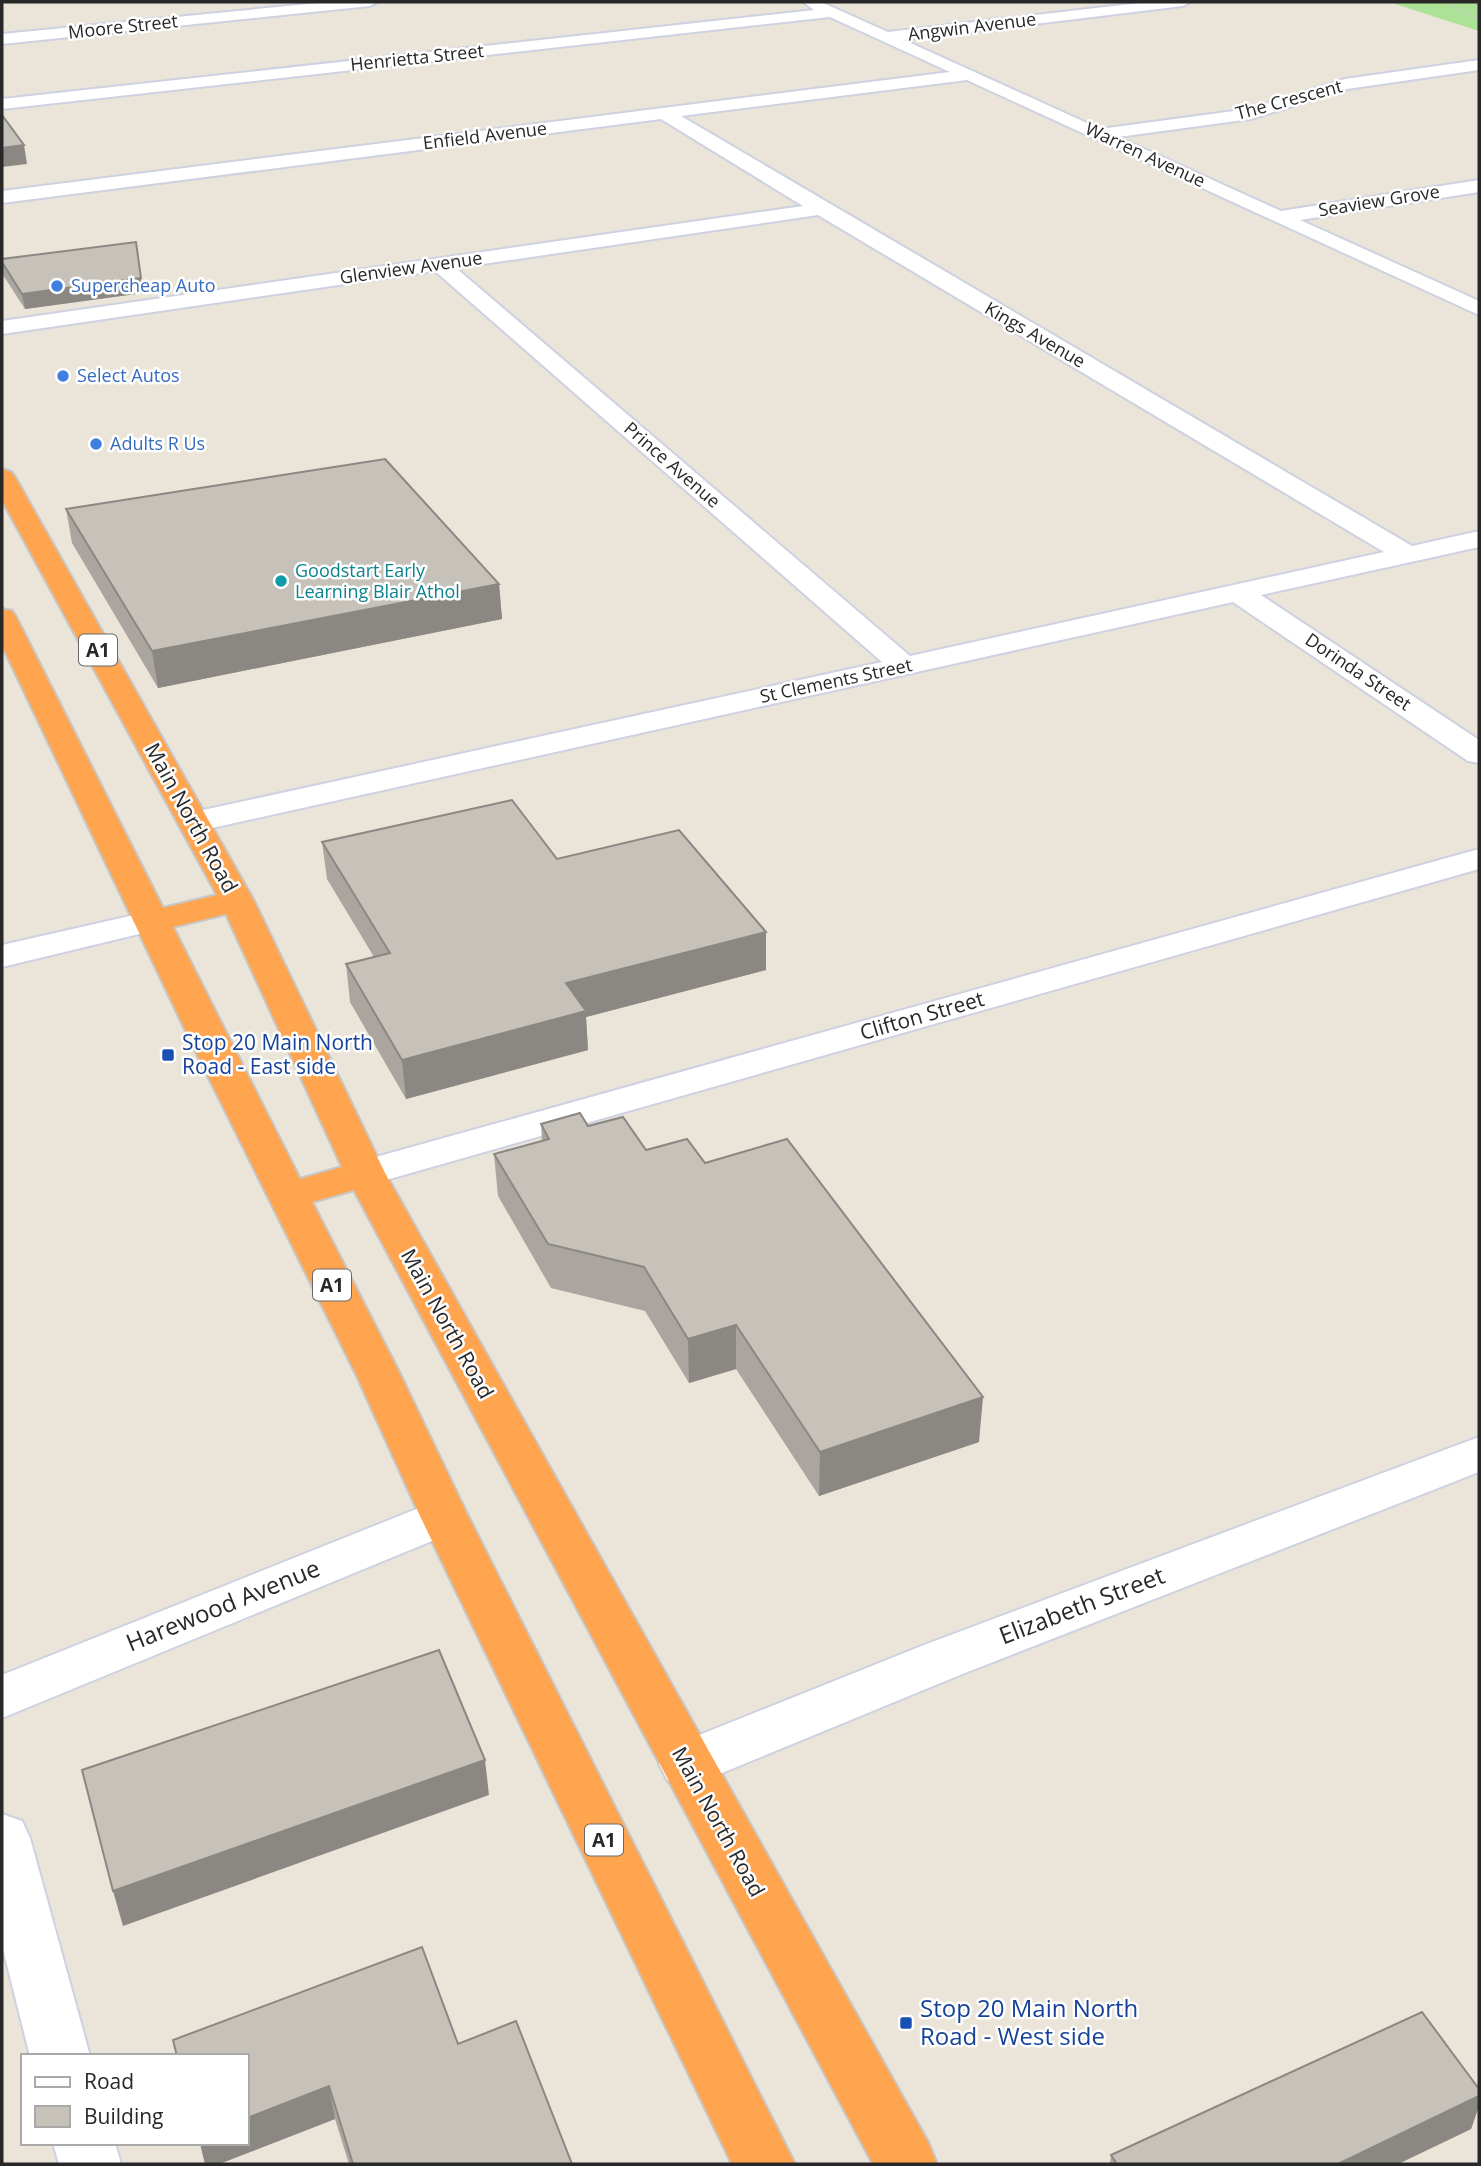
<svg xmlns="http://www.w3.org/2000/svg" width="1481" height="2166" font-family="'Open Sans',sans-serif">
  <rect width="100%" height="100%" fill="#ebe4d9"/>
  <polygon fill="#abe295" points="1389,2 1479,2 1479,31"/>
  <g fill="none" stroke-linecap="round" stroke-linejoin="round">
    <g stroke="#ced1e1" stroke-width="4">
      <g id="minor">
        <polygon points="329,2 377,2 370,6 2,44 2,34"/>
        <path d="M803,2H821L888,32L1148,2H1190L1183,6L904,40L1100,129L1249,109L1345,79L1479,60V70L1347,89L1251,119L1118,137L1281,211L1479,180V192L1300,220L1479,301V315L967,80L681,116L1412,546L1479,531V547L1261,595L1479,740V763L1468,761L1233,602L194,832L182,829L178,822L182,815L194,812L882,662L435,271L2,334V321L803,206L661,119L2,203V191L950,72L830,17L2,109V99L814,10ZM818,215L1384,552L910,656L456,268Z"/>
        <polygon points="1479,849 1479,869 379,1182 365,1186 351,1182 345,1173 351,1164"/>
        <polygon points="152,911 164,914 169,921 164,928 2,967 2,945"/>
        <polygon points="1479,1437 1479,1472 960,1675 705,1780 686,1786 667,1780 659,1764 667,1748 924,1645"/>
        <polygon points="444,1498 461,1503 468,1516 461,1529 2,1718 2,1675"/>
        <polygon points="2,1814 22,1821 30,1838 90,2056 30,2056 2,1945"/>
        <polygon points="53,2143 115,2143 121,2164 59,2164"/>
      </g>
    </g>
    <g stroke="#c7c7c7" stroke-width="4">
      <path id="highway" d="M2,469L11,472L15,477L254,901L385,1173L928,2142L937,2164H873L354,1190L312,1202L400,1374L468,1516L795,2164H732L420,1516L356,1374L192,1044L2,645V609L12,611L16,617L163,908L217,895L2,500ZM226,914L342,1167L300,1179L173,927Z"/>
    </g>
    <polyline stroke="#c7c7c7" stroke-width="2" stroke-dasharray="2.5 2" stroke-linecap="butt" points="1443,2 1479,19"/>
    <use href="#minor" fill="#fff" fill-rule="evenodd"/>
    <use href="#highway" fill="#ffa550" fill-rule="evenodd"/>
  </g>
  <g fill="#aaa69f">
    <polygon points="2,259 143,293 25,309 3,275"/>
    <polygon points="66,509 499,584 502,619 158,688 72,543"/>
    <polygon points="322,842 557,859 766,932 766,970 586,1017 588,1050 406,1099 350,1002 346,964 374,957 327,879"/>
    <polygon points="541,1124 588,1126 646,1150 705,1163 979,1442 819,1496 736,1369 689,1383 645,1311 551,1288 498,1196 494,1154 542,1141"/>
    <polygon points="458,2044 572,2164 349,2164 335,2119 219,2164 205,2164 200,2143 247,2056"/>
    <polygon points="1479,2089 1479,2106 1471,2129 1398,2164 1110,2164 1111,2155"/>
  </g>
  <g fill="#8b8782">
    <polygon points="24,145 27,164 2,167 2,148"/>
    <polygon points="136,242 143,293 25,309 22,294"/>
    <polygon points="499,584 502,619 158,688 152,651"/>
    <polygon points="766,932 766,970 586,1017 588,1050 406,1099 402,1060 566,983"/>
    <polygon points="736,1325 736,1369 689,1383 688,1339"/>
    <polygon points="983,1397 979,1442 819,1496 820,1452"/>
    <polygon points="485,1760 489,1795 123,1926 113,1891"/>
    <polygon points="329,2086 335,2119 219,2164 205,2164 200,2143 247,2143 247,2118"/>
    <polygon points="1479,2096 1479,2106 1471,2129 1398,2164 1338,2164"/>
  </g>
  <g fill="#c6c1b9" stroke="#8b8782" stroke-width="2">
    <polygon points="2,115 24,145 2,148"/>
    <polygon points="136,242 141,278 22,294 2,262 2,259"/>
    <polygon points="385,459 499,584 152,651 66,509"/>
    <polygon points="512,800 557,859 679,830 766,932 566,983 586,1011 402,1060 346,964 390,953 322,842"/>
    <polygon points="580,1113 588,1126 623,1117 646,1150 687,1139 705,1163 787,1139 983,1397 820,1452 736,1325 688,1339 644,1267 548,1244 494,1154 549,1139 541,1124"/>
    <polygon points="439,1650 485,1760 113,1891 82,1770"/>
    <polygon points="422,1947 458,2044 516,2021 572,2164 353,2164 329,2086 247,2118 247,2056 177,2056 173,2040"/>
    <polygon points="1422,2012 1479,2089 1479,2096 1338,2164 1117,2164 1111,2155"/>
  </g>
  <g fill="#3f7fe0" stroke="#fff" stroke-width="2.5">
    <circle cx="57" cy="286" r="7"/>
    <circle cx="63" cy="376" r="7"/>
    <circle cx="96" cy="444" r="7"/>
  </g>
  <circle fill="#0f9aa8" stroke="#fff" stroke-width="2.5" cx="281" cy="581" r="7"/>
  <g fill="#1a4fb4" stroke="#fff" stroke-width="2.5">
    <rect x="161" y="1048" width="14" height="14" rx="3.5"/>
    <rect x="899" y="2016" width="14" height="14" rx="3.5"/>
  </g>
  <g text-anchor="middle" stroke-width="5" stroke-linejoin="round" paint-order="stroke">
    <g font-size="18" fill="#282828" stroke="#fff">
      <text transform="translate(123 27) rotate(-6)" y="6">Moore Street</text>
      <text transform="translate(972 27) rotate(-7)" y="6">Angwin Avenue</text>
      <text transform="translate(417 58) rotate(-6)" y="6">Henrietta Street</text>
      <text transform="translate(1289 100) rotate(-15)" y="6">The Crescent</text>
      <text transform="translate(485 136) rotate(-7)" y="6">Enfield Avenue</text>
      <text transform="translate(1145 155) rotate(25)" y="6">Warren Avenue</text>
      <text transform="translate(1379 201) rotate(-9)" y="6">Seaview Grove</text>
      <text transform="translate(411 268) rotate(-8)" y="6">Glenview Avenue</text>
      <text transform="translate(1035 335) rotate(30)" y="6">Kings Avenue</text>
      <text transform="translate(672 465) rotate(41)" y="6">Prince Avenue</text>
      <text transform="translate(1358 672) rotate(34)" y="6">Dorinda Street</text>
      <text transform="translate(836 681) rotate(-12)" y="6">St Clements Street</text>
    </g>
    <g font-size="18" fill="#366cbe" stroke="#fff" text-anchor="start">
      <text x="71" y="292">Supercheap Auto</text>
      <text x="77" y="382">Select Autos</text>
      <text x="110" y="450">Adults R Us</text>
    </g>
    <g font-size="18" fill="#0d838f" stroke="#fff" text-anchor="start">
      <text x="295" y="577">Goodstart Early<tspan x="295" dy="21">Learning Blair Athol</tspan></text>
    </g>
    <g fill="#fff" stroke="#686868" stroke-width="2">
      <rect x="79" y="634.5" width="38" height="31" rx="5"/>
      <rect x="313" y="1269.5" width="38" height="31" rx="5"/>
      <rect x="585" y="1824.5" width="38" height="31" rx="5"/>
    </g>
    <g font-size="19" font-weight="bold" fill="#282828">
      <text x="98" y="657">A1</text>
      <text x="332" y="1292">A1</text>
      <text x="604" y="1847">A1</text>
    </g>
    <g font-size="21" fill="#282828" stroke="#fff">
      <text transform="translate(191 818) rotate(61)" y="7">Main North Road</text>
      <text transform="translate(922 1016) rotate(-16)" y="7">Clifton Street</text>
      <text transform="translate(447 1324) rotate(61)" y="7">Main North Road</text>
      <text transform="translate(718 1822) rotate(61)" y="7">Main North Road</text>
    </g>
    <g font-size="21" fill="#164399" stroke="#fff" text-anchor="start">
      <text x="182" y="1050">Stop 20 Main North<tspan x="182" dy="24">Road - East side</tspan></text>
    </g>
    <g font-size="24" fill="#282828" stroke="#fff">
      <text transform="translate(223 1606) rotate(-22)" y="8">Harewood Avenue</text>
      <text transform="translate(1082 1606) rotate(-21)" y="8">Elizabeth Street</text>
    </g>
    <g font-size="24" fill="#164399" stroke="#fff" text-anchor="start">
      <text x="920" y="2017">Stop 20 Main North<tspan x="920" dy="28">Road - West side</tspan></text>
    </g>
  </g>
  <rect width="1481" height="2166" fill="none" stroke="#282828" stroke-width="7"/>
  <rect x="21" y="2054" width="228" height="91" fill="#ffffff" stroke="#a9a9a9" stroke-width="2"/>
  <rect x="35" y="2077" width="35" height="10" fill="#ffffff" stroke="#a9a9a9" stroke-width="2"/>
  <text x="84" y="2089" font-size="21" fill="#282828">Road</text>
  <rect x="35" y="2106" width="35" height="21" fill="#c6c1b9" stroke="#a9a9a9" stroke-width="2"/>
  <text x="84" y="2124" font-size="21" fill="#282828">Building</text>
</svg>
